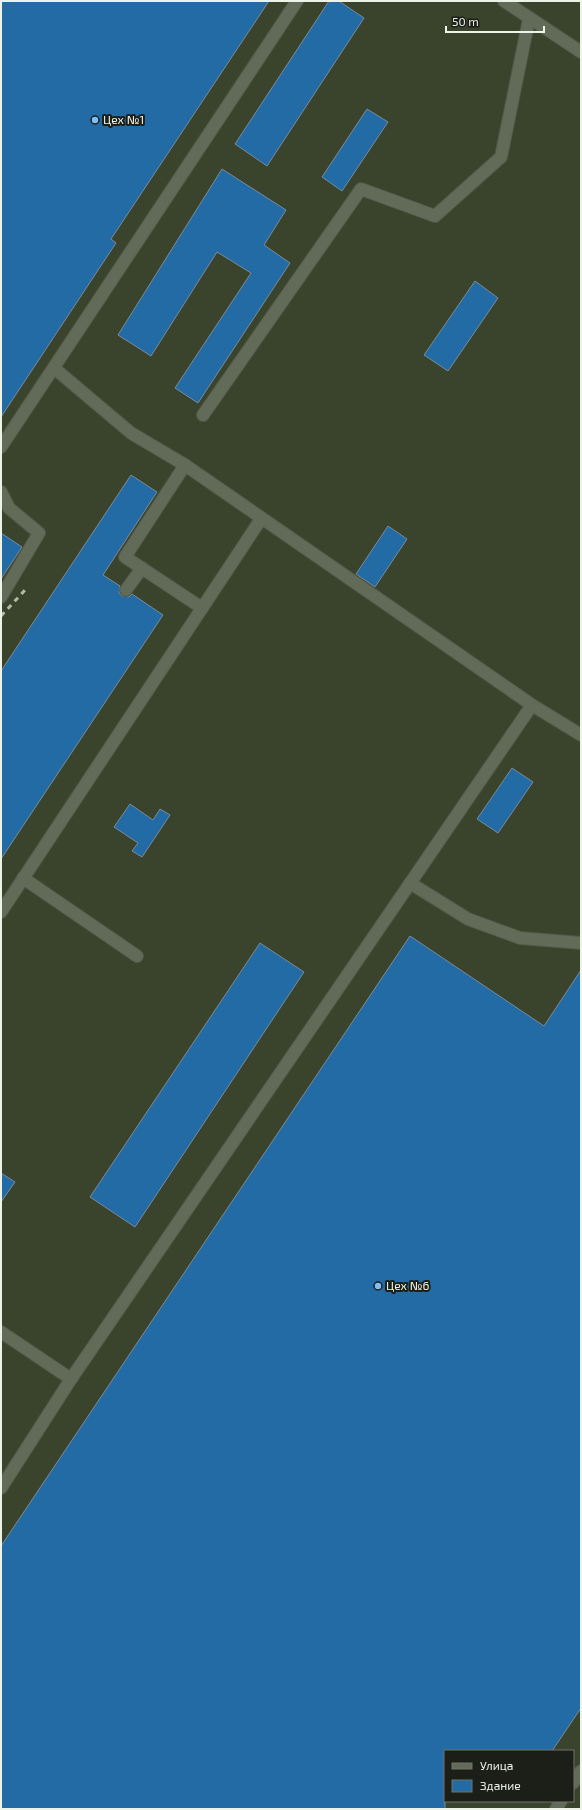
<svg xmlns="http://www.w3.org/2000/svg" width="582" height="1810" font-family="'Exo 2',sans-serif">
  <rect width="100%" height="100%" fill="#323928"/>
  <path fill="#3a432c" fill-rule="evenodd" d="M1,1H581V1809H1ZM445,1751H573V1801H445Z"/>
  <g fill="#226ba5" stroke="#7b8b9a">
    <polygon points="1,1 269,1 111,239 116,243 1,417"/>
    <polygon points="329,1 339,1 364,18 267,166 235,144"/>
    <polygon points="367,109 388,122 342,191 322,177"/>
    <polygon points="222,169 286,210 264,245 290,263 198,403 175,388 251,273 217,252 151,356 118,335"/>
    <polygon points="475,281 498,298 448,371 424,355"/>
    <polygon points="131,475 157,492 103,575 120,586 119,593 122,596 129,597 132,594 163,615 1,859 1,671"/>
    <polygon points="388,526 407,539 375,587 356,574"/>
    <polygon points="1,533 22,547 1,579"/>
    <polygon points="512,768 533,782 498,833 477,819"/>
    <polygon points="130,804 153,820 160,809 170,815 142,857 132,851 138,843 114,827"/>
    <polygon points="410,936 544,1026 581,970 581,1708 552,1751 445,1751 445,1809 1,1809 1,1546"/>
    <polygon points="260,943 304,972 135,1227 90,1197"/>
    <polygon points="1,1173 15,1182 1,1202"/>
  </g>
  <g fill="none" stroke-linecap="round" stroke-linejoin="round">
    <g stroke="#515748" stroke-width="14">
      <g id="minor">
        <polyline points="504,1 581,52"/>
        <polyline points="54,368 131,433 185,465 532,705 581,735"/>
        <polyline points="203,415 361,189 435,216 501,157 529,19"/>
        <polyline points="1,447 297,1"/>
        <polyline points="185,465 125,557 202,608"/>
        <polyline points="1,492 9,508 39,533 1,597"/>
        <polyline points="126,590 142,568"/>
        <polyline points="23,878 137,956"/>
        <polyline points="410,883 468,919 520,938 581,943"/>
        <polyline points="1,912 261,519"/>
        <polyline points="1,1332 71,1379"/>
        <polyline points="1,1488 71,1379 532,705"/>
        <polyline points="573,1783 581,1771"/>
        <polyline points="556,1809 561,1801"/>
      </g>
    </g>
    <use href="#minor" stroke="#626a58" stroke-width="12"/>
    <polyline stroke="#b4b9ac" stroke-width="3" stroke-dasharray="5 5" stroke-linecap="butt" points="1,616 26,589"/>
  </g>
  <g fill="#7dbef9" stroke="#1c1f17" stroke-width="1.5">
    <circle cx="95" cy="120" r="4"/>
    <circle cx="378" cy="1286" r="4"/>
  </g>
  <g text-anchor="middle" stroke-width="4" stroke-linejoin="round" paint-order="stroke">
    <g font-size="12" fill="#eef3e8" stroke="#1c1f17" text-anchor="start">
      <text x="103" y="124">Цех №1</text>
      <text x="386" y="1290">Цех №6</text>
    </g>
  </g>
  <rect width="582" height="1810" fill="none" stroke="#eef3e8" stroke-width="4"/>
  <rect x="444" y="1750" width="130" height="52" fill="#1c1f17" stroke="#70746b"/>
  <rect x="452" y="1763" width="20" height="6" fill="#626a58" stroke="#70746b"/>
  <text x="480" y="1770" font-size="12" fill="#eef3e8">Улица</text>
  <rect x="452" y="1780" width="20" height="12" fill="#226ba5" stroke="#70746b"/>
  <text x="480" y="1790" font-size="12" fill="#eef3e8">Здание</text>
  <path d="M446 26v6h98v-6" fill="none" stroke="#eef3e8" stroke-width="2"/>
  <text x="452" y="26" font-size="12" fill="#eef3e8" stroke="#1c1f17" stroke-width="3" paint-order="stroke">50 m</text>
</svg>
